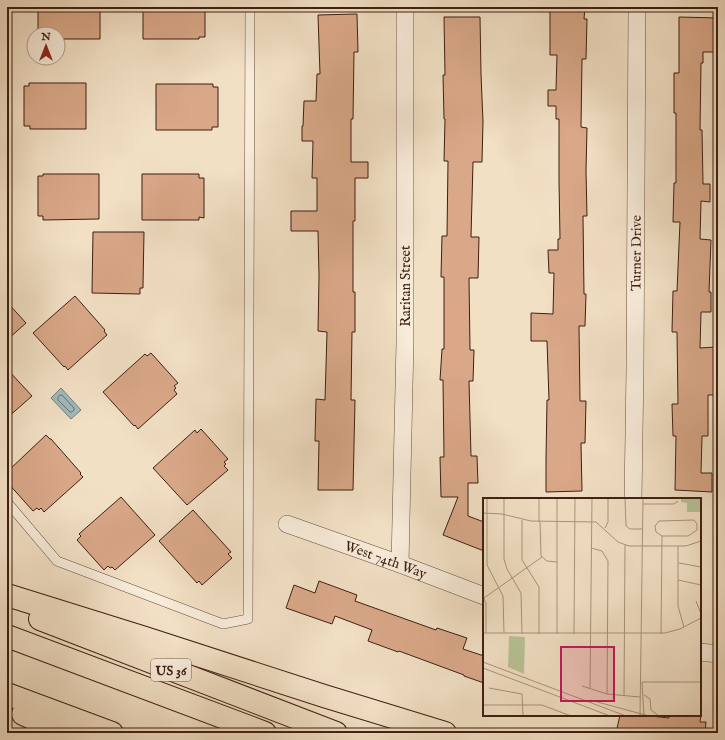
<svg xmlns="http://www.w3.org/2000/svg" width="725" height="740" font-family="'IM FELL English',serif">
  <rect width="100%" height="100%" fill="#f2e0c5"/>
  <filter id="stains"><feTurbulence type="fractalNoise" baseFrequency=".005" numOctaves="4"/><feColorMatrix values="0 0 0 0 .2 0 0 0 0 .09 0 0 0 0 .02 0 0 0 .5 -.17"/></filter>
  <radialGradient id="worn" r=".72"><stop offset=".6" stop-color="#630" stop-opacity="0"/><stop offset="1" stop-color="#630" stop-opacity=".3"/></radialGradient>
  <polygon fill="#9fbabe" stroke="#787c79" points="61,388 81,410 71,419 51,398"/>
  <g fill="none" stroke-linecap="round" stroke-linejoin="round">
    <polygon stroke="#6e6c68" stroke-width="1" points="60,395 62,395 74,408 74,410 72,412 70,412 58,400 58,398"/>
  </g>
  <g fill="#d9a889" stroke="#3e1f12">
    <polygon points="38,7 100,7 100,39 58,39 58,34 38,34"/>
    <polygon points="143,7 205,7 205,37 199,37 199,39 143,39"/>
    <polygon points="550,7 585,7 584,19 587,19 586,59 582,59 581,127 587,128 586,171 587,216 583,216 584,294 586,294 585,326 579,326 580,401 586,401 585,443 581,443 582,491 546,492 546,459 547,400 549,400 547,341 531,341 531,313 553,314 554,273 549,273 548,250 558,250 558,239 560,239 559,180 559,119 556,119 556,106 548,106 548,90 556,90 557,55 550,55"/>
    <polygon points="357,14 358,52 354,52 353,119 351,119 351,162 368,162 368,178 355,178 355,221 353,221 353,292 355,292 355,332 352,332 351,400 355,400 353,490 318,490 319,441 315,441 316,399 325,400 327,332 318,331 319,276 318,231 291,231 291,211 317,211 317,178 312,178 313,141 302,141 302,126 303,126 304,101 316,101 317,74 320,74 318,15"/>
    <polygon points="444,17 480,17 481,74 483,122 482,162 473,162 471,237 479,237 478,278 469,278 470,350 474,350 473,381 469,381 471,456 477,456 478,483 468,483 468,516 484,522 484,551 443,535 458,497 441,497 440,457 444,457 443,380 440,380 442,349 444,349 444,277 441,277 442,236 447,236 448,161 444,161 445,119 444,119 443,75 445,75"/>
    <polygon points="679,17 718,18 718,52 703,52 703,63 701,63 700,130 702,130 703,184 710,184 710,202 701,201 700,239 711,240 709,292 711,292 711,312 701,312 700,348 716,347 717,395 708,395 708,436 702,436 701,473 712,473 712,492 675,490 676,436 673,436 672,404 678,404 677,332 672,332 673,291 677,291 680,222 673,222 674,183 676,183 676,113 674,113 674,73 679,73"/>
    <polygon points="29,83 86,83 86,129 30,129 30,126 24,126 24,86 29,86"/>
    <polygon points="156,84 213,84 213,87 218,87 218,127 212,127 212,130 156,130"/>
    <polygon points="43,174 99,174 99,219 43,220 43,216 38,216 38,176 43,176"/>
    <polygon points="142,174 199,174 199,178 204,178 204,218 199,217 199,220 142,220"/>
    <polygon points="93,232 144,232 143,286 143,288 140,288 140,294 92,293"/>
    <polygon points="75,296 105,330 104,331 107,335 68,370 65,366 64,367 33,333"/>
    <polygon points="7,302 26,323 7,340"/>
    <polygon points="151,353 178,383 174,386 176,388 174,390 177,394 138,429 135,425 134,426 103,392 145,354 147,356"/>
    <polygon points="7,369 32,396 7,418"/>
    <polygon points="201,429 228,459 224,462 226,464 224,466 228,470 187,505 153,468 195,430 197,433"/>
    <polygon points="46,435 50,439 51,439 81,473 80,474 83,477 44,512 41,508 39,510 37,508 33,511 7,482 7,478 11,474 8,471"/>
    <polygon points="121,497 155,535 115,570 112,567 110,568 108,566 104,570 77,540 81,536 79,534"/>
    <polygon points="193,510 231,552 228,554 232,558 202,585 199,581 197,583 159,541"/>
    <polygon points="319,581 357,595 355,601 436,630 437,628 467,638 463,649 484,656 484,683 464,676 464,675 399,651 398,652 368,641 372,630 335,616 332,624 286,608 294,585 315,593"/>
    <polygon points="620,715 642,715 669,718 669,715 701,715 700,722 706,722 705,733 616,733"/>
  </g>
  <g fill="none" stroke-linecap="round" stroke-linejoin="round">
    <g stroke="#6b4f3f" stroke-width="10">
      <polyline id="lane" points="7,502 57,561 223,624 248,619 250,7"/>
    </g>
    <g stroke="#6b4f3f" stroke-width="18">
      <g id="street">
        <path id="s1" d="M633,499L635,369L637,7"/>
        <path id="s2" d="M287,524L400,564L484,596"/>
        <polyline points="400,564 405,342 405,7"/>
        <polyline points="700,652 718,654"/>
      </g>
    </g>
    <g stroke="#3e1f12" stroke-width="24">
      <g id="highway">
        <polyline points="7,595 145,638 324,696 445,733"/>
        <polyline points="40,619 336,733"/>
        <polyline points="7,636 265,733"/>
        <polyline points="7,694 112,733"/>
        <polyline points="23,714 66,733"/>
      </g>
    </g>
    <use href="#lane" stroke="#f7ebd9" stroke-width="9"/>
    <use href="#street" stroke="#f7ebd9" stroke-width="17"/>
    <use href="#highway" stroke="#f2e0c5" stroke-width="22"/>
  </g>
  <g text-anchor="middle" stroke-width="3" stroke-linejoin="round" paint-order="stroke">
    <rect fill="#f7ebd9" stroke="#765c4e" stroke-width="1" x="151" y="659" width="40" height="22" rx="3"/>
    <g font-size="13" font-weight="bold" fill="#3e1f12">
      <text x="171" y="675">US 36</text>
    </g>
    <g font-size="14" fill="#3e1f12" stroke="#f7ebd9">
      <text dy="5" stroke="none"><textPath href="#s1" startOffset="246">Turner Drive</textPath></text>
      <text transform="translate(405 286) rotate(-90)" y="5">Raritan Street</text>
      <text dy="5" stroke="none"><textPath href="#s2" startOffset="105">West 74th Way</textPath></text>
    </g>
  </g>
  <g transform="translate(483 498)">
    <rect width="218" height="218" fill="#f2e0c5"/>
    <path d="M198,0H218V14H204V5L198,4ZM26,138L42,139L41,176L25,169Z" fill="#b8c396"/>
    <path fill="none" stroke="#aa937d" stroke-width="1" d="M4,0V67L20,98L21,135M21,0V61L24,71L38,95L39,136M142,0L143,28L147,31H159M160,6H191L195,3M0,15L19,16L48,23L113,24L135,44L146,48H203L218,43M39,22V62L56,89V136M211,22L214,26V32L205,38H179L173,34L172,28L176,23ZM56,24V0M57,24L58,58L64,63L74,64M122,30L125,24V0M195,48V108L201,129M108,50L119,53L125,63L124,196M196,65L218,69M195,82L218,87M0,99L3,105V135M1,100L59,59M213,103L218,116M0,135H182L197,131L218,120M74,136V0M91,136L92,0M178,136L179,38M0,164L143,218M0,170L127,218M159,184H218M159,184L161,218M99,188L124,196L157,199M6,190L39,196L40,218M107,190L109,0M161,197L167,201L168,212L176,218M141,198L142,47M107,202L166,218M0,207H59L88,218M157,218L160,0"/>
    <path fill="#c2185b" fill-opacity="0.15" stroke="#c2185b" stroke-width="2" d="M78,149H131V203H78Z"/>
    <rect width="218" height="218" fill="none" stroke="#3e1f12" stroke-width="2"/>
  </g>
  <rect width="725" height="740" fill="none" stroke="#f2e0c5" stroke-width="24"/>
  <rect x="8" y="8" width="709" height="724" fill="none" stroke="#3e1f12" stroke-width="2"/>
  <rect x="12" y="12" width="701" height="716" fill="none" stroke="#3e1f12"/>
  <g transform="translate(46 46)"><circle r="19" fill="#f7ebd9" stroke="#ad9989"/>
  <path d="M0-3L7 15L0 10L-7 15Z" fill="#8f2418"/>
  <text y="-6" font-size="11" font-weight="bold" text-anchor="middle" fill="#3e1f12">N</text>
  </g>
  <rect width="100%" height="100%" filter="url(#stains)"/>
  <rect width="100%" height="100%" fill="url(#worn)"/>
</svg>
